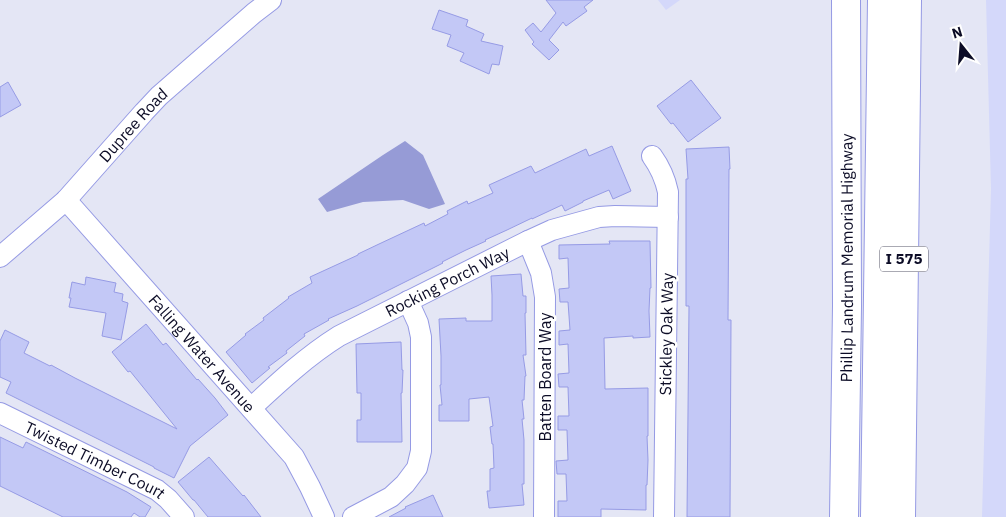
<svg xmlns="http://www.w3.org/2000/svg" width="1006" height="517" font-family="'IBM Plex Sans',sans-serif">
  <rect width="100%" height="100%" fill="#e4e6f5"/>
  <g fill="#d4d8fa">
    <polygon points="658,0 680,0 666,10"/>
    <polygon points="986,0 1006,0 1006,517 982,517 991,189"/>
  </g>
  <polygon fill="#969bd6" points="405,141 423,155 445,204 429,209 403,200 363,202 327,212 318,199 383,155"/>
  <g fill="#c3c8f6" stroke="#969be5">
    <polygon points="546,0 593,0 584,7 587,11 566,26 563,22 549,40 559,50 549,60 532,44 534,42 525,30 533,23 541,32 556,13"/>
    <polygon points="439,10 468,20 466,26 484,34 481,41 503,46 499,65 492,64 489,74 460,61 464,53 447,46 451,35 432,29"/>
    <polygon points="691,80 721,118 688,142 673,123 671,124 657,106"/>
    <polygon points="8,82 21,105 0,117 0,87"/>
    <polygon points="612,146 631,191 613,199 609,190 583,201 583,202 565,211 562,205 532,219 532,218 507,230 485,240 486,241 466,250 442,262 443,263 357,306 328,319 329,320 304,334 305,336 286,351 287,353 268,367 270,368 252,383 226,352 246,335 245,334 264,320 263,318 289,298 288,297 312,283 310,277 358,255 358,254 379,244 424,223 425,226 448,214 447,211 467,201 468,204 493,193 489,185 531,166 535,173 586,149 589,156"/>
    <polygon points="729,147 730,169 729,169 728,320 731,320 730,517 687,517 689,306 686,306 686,179 688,179 686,149"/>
    <polygon points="609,241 650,241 651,288 650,288 649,311 650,337 633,338 633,336 604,338 605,389 648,388 648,436 647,436 648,460 647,485 646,485 646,510 601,509 601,517 558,517 558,501 567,501 566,474 557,474 556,461 568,460 567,430 558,430 558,416 569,416 568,387 559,387 558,374 569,373 568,344 559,345 559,331 570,330 568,302 560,302 559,289 569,288 568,258 559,259 559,245 610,244"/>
    <polygon points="521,274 523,296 526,296 526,313 525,313 526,355 523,355 526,376 525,376 524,400 522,400 524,419 522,419 524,440 524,484 522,484 524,505 489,508 487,491 490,491 490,469 494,468 493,444 492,444 490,427 493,426 489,397 469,399 469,421 439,421 439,405 442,405 440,385 441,385 441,356 439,319 466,318 466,321 492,321 492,295 491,276"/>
    <polygon points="86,277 116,283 114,292 123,294 122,301 128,303 121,340 102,336 106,313 69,307 71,298 69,298 72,282 85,285"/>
    <polygon points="146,324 163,345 166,343 197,380 198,379 215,398 228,415 190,446 174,478 154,468 154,467 6,393 11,382 0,377 0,341 5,330 29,342 24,353 50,366 51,365 75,378 177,429 130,371 128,372 112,352"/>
    <polygon points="401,342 402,370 403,370 402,393 401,393 402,442 357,442 357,420 361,420 361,393 357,393 356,344"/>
    <polygon points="0,437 23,448 26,442 127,492 151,507 145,517 140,517 134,513 131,517 63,517 0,486"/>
    <polygon points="209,457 243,496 244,495 261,517 208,517 194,500 193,500 178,482"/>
    <polygon points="433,495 443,517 389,517 406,508 405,507"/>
  </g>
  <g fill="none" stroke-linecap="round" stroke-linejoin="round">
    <g stroke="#959ae4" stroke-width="22">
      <g id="minor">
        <path d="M652,156C660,167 665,178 668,192L664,517"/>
        <path id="s1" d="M66,200L294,457L310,487L324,517"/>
        <polyline points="528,241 541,273 545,297 544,517"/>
        <path id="s2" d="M0,257L66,200L144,112L159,96L254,13L271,0"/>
        <path id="s3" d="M251,408C279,382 307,356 339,336L528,241L552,230L599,217L615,216L668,217"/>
        <path id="s4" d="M0,413L157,490L168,499L184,517"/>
        <polyline points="353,517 391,497 405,484 417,468 421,451 421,337 418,323 408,301"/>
      </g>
    </g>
    <g stroke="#959ae4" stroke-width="30">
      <g id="highway">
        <path id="s5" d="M844,517L847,306L846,0"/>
        <polyline points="875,517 882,0"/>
        <polyline points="901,517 907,0"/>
      </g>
    </g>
    <use href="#minor" stroke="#fff" stroke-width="20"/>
    <use href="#highway" stroke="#fff" stroke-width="28"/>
  </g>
  <g text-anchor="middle" stroke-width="5" stroke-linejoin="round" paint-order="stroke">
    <rect fill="#fff" stroke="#555567" stroke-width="1" x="880" y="246.5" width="48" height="25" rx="4"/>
    <g font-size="15" font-weight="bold" fill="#0c0c26">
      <text x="904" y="264">I 575</text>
    </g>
    <g font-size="16" fill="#0c0c26" stroke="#fff">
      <text dy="6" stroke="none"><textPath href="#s2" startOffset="188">Dupree Road</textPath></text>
      <text dy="6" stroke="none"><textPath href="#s5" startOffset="259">Phillip Landrum Memorial Highway</textPath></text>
      <text dy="6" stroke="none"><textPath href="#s3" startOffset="235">Rocking Porch Way</textPath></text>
      <text transform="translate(666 334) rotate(-89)" y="6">Stickley Oak Way</text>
      <text dy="6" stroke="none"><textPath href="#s1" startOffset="205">Falling Water Avenue</textPath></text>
      <text transform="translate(545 377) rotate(-90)" y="6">Batten Board Way</text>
      <text dy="6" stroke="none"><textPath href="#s4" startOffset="106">Twisted Timber Court</textPath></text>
    </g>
  </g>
  <g transform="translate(961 45) rotate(343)" stroke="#ffffff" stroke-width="4" paint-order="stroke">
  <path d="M0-4L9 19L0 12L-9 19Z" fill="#0c0c26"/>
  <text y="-8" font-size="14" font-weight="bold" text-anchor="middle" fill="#0c0c26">N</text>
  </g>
</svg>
